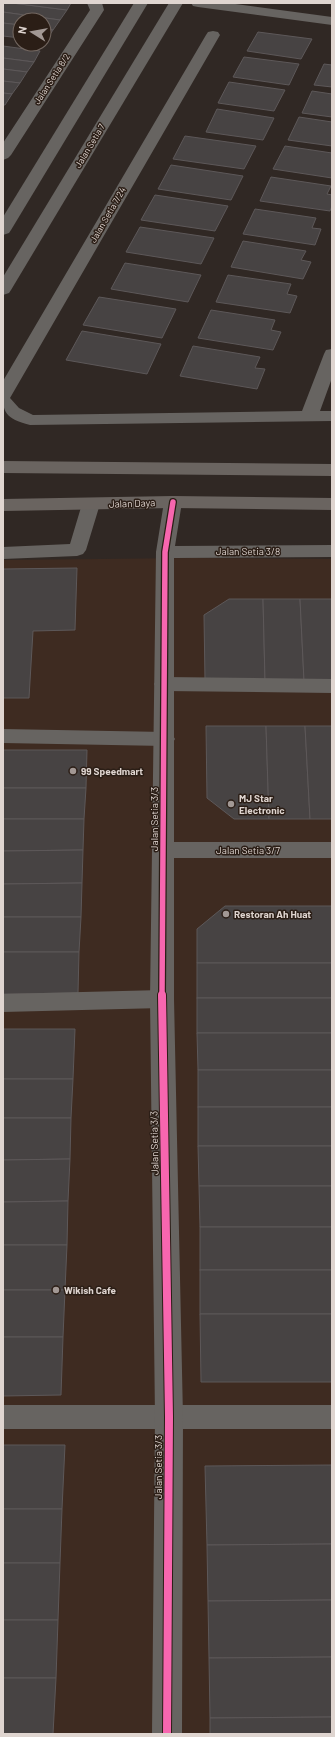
<svg xmlns="http://www.w3.org/2000/svg" width="335" height="1737" font-family="Barlow,sans-serif">
  <rect width="100%" height="100%" fill="#302824"/>
  <polygon fill="#3e2b21" points="194,558 332,559 332,1734 3,1734 3,560"/>
  <g fill="#474343" stroke="#5d5859">
    <polygon points="3,3 12,3 67,10 60,20 3,12"/>
    <polygon points="12,3 71,3 67,10"/>
    <polygon points="3,12 60,20 53,30 44,29 44,20 20,20 20,25 3,23"/>
    <polygon points="3,23 20,25 20,38 3,36"/>
    <polygon points="44,29 53,30 45,42 44,41"/>
    <polygon points="258,32 312,39 301,59 247,51"/>
    <polygon points="3,46 40,51 34,62 3,58"/>
    <polygon points="244,57 299,64 289,85 233,77"/>
    <polygon points="3,58 34,62 27,72 3,69"/>
    <polygon points="324,64 332,65 332,87 314,85"/>
    <polygon points="3,69 27,72 20,83 3,81"/>
    <polygon points="3,81 20,83 12,94 3,93"/>
    <polygon points="229,82 285,90 274,111 218,103"/>
    <polygon points="312,91 332,94 332,117 302,113"/>
    <polygon points="3,93 12,94 5,105 3,105"/>
    <polygon points="217,109 274,118 263,140 206,132"/>
    <polygon points="299,117 332,122 332,146 288,140"/>
    <polygon points="185,136 256,146 244,169 173,159"/>
    <polygon points="285,146 332,153 332,178 273,169"/>
    <polygon points="171,165 243,176 231,200 158,189"/>
    <polygon points="271,177 331,186 327,194 332,195 332,206 330,211 260,201"/>
    <polygon points="155,195 228,206 215,231 141,220"/>
    <polygon points="255,209 316,218 312,228 321,229 315,245 243,234"/>
    <polygon points="140,227 214,238 201,264 126,252"/>
    <polygon points="243,241 306,251 301,260 311,262 303,279 231,267"/>
    <polygon points="125,263 201,275 188,302 111,289"/>
    <polygon points="228,275 291,284 287,294 297,296 290,313 216,302"/>
    <polygon points="99,297 176,309 162,338 83,325"/>
    <polygon points="211,310 275,320 271,330 281,332 273,350 198,338"/>
    <polygon points="82,331 161,344 147,374 66,360"/>
    <polygon points="193,346 260,357 255,368 265,369 257,389 180,376"/>
    <polygon points="77,568 75,630 33,631 29,698 3,698 3,569"/>
    <polygon points="229,599 263,599 265,681 205,681 204,615"/>
    <polygon points="263,599 300,599 304,681 265,681"/>
    <polygon points="300,599 332,599 332,681 304,681"/>
    <polygon points="206,726 266,726 269,819 234,819 207,798"/>
    <polygon points="266,726 305,726 310,819 269,819"/>
    <polygon points="305,726 332,726 332,819 310,819"/>
    <polygon points="3,750 87,750 86,788 3,788"/>
    <polygon points="3,788 86,788 84,819 3,819"/>
    <polygon points="3,819 84,819 83,850 3,851"/>
    <polygon points="83,850 82,883 3,884 3,851"/>
    <polygon points="82,883 81,917 3,917 3,884"/>
    <polygon points="225,906 332,906 332,963 197,963 197,929"/>
    <polygon points="3,917 81,917 79,952 3,952"/>
    <polygon points="3,952 79,952 78,993 3,994"/>
    <rect x="197" y="963" width="135" height="35"/>
    <rect x="197" y="998" width="135" height="35"/>
    <polygon points="3,1029 75,1029 73,1079 3,1079"/>
    <polygon points="197,1033 332,1033 332,1070 198,1070"/>
    <rect x="198" y="1070" width="134" height="37"/>
    <polygon points="3,1079 73,1079 71,1118 3,1118"/>
    <rect x="198" y="1107" width="134" height="39"/>
    <polygon points="3,1118 71,1118 70,1159 3,1160"/>
    <polygon points="198,1146 332,1146 332,1186 199,1186"/>
    <polygon points="70,1159 68,1201 3,1202 3,1160"/>
    <polygon points="199,1186 332,1186 332,1227 200,1227"/>
    <polygon points="68,1201 67,1245 3,1245 3,1202"/>
    <rect x="200" y="1227" width="132" height="43"/>
    <polygon points="3,1245 67,1245 65,1290 3,1290"/>
    <rect x="200" y="1270" width="132" height="44"/>
    <polygon points="3,1290 65,1290 63,1337 3,1337"/>
    <polygon points="200,1314 332,1314 332,1382 201,1382"/>
    <polygon points="3,1337 63,1337 61,1395 3,1396"/>
    <polygon points="3,1445 65,1445 62,1509 3,1509"/>
    <polygon points="332,1465 332,1544 207,1545 205,1466"/>
    <polygon points="3,1509 62,1509 60,1563 3,1563"/>
    <polygon points="332,1544 332,1600 208,1601 207,1545"/>
    <polygon points="3,1563 60,1563 58,1620 3,1620"/>
    <polygon points="332,1600 332,1657 209,1658 208,1601"/>
    <polygon points="3,1620 58,1620 56,1678 3,1678"/>
    <polygon points="332,1657 332,1717 210,1718 209,1658"/>
    <polygon points="3,1678 56,1678 53,1734 3,1734"/>
    <polygon points="332,1717 332,1734 210,1734 210,1718"/>
  </g>
  <g fill="none" stroke-linecap="round" stroke-linejoin="round">
    <g fill="#676461" fill-rule="evenodd">
      <polygon points="91,498 97,500 100,504 86,550 83,554 77,556 3,559 3,547 70,544 82,504 85,500"/>
      <polygon points="164,677 332,679 332,693 164,691 157,689 154,684 157,679"/>
      <polygon points="3,729 165,732 172,734 175,739 172,744 165,746 3,743"/>
      <polygon points="162,990 170,993 173,999 170,1005 162,1008 3,1012 3,994"/>
      <rect x="3" y="1405" width="329" height="24"/>
    </g>
    <g fill="#676461" fill-rule="evenodd">
      <polygon points="87,3 102,3 104,10 11,155 8,158 3,160 3,143 90,10"/>
      <polygon points="191,3 228,3 332,17 332,25 198,7 193,6"/>
      <path d="M213,31L218,32L220,35L10,398L19,408L33,415L302,411L324,354L326,350L332,349V378L320,411H332V421L30,425C0,417 3,410 3,381L206,35L208,32Z"/>
      <polygon points="173,496 180,498 182,502 175,546 332,545 332,557 174,558 174,842 332,842 332,858 174,858 174,999 183,1417 182,1734 152,1734 155,1417 150,999 156,552 164,502 166,498"/>
    </g>
    <g fill="#676461" fill-rule="evenodd">
      <polygon points="134,3 148,3 11,230 9,233 3,235 3,217"/>
      <polygon points="169,3 183,3 11,290 9,293 3,295 3,277"/>
    </g>
    <g fill="#6a6460" fill-rule="evenodd">
      <polygon points="3,461 332,464 332,476 3,473"/>
      <polygon points="173,496 332,498 332,510 173,508 3,511 3,499"/>
    </g>
    <g stroke="#2b1e16" stroke-width="8">
      <polyline id="cycleway-far1" points="162,996 165,552 173,502"/>
    </g>
    <g stroke="#2b1e16" stroke-width="10">
      <polyline id="cycleway" points="162,995 169,1417 167,1734"/>
    </g>
    <use href="#cycleway-far1" stroke="#f766af" stroke-width="5.5"/>
    <use href="#cycleway" stroke="#f766af" stroke-width="8"/>
  </g>
  <g fill="#a29894" stroke="#2b1e16" stroke-width="1.5">
    <circle cx="73" cy="771" r="4"/>
    <circle cx="231" cy="804" r="4"/>
    <circle cx="226" cy="914" r="4"/>
    <circle cx="56" cy="1290" r="4"/>
  </g>
  <g text-anchor="middle" stroke-width="3" stroke-linejoin="round" paint-order="stroke">
    <g font-size="9" fill="#dfd5d0" stroke="#2b1e16">
      <text transform="translate(52 79) rotate(-57)" y="3">Jalan Setia 8/2</text>
      <text transform="translate(90 146) rotate(-59)" y="3">Jalan Setia 7</text>
      <text transform="translate(108 215) rotate(-60)" y="3">Jalan Setia 7/24</text>
    </g>
    <g font-size="10" fill="#dfd5d0" stroke="#2b1e16">
      <text transform="translate(132 503) rotate(-2)" y="4">Jalan Daya</text>
      <text x="248" y="555">Jalan Setia 3/8</text>
      <text transform="translate(154 819) rotate(-90)" y="4">Jalan Setia 3/3</text>
      <text x="248" y="854">Jalan Setia 3/7</text>
      <text transform="translate(154 1143) rotate(-91)" y="4">Jalan Setia 3/3</text>
      <text transform="translate(158 1467) rotate(-90)" y="4">Jalan Setia 3/3</text>
    </g>
    <g font-size="10" font-weight="bold" fill="#dfd5d0" stroke="#2b1e16" text-anchor="start">
      <text x="81" y="775">99 Speedmart</text>
      <text x="239" y="802">MJ Star<tspan x="239" dy="12">Electronic</tspan></text>
      <text x="234" y="918">Restoran Ah Huat</text>
      <text x="64" y="1294">Wikish Cafe</text>
    </g>
  </g>
  <rect width="335" height="1737" fill="none" stroke="#dfd5d0" stroke-width="8"/>
  <g transform="translate(32 32) rotate(281)"><circle r="19" fill="#2b1e16" stroke="#736760"/>
  <path d="M0-3L7 15L0 10L-7 15Z" fill="#a29894"/>
  <text y="-6" font-size="11" font-weight="bold" text-anchor="middle" fill="#dfd5d0">N</text>
  </g>
</svg>
